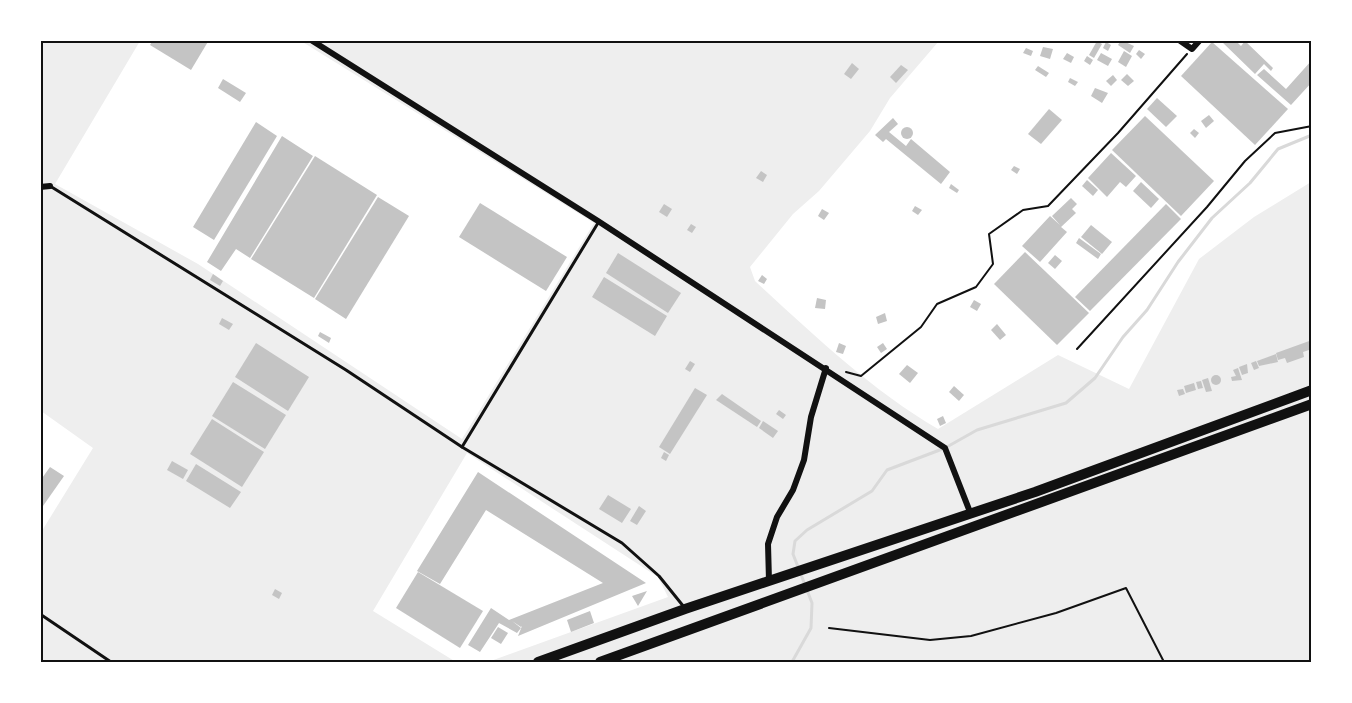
<svg xmlns="http://www.w3.org/2000/svg" width="1352" height="703" font-family="Arial,sans-serif">
  <rect width="100%" height="100%" fill="#fff"/>
  <path fill="#eee" d="M41,41H140L55,184L198,264L462,439L594,223L301,41H939L890,98L870,131L819,191L793,214L750,267L755,281C814,335 870,389 938,429L1058,355L1129,389L1199,259L1254,217L1311,182V662H488L668,597L658,577L467,453L373,611L456,662H41L40,534L93,448L41,411Z"/>
  <g fill="none" stroke-linecap="round" stroke-linejoin="round">
    <polyline stroke="#d9d9d9" stroke-width="3" points="792,662 811,628 812,603 793,554 795,541 807,530 872,491 887,470 945,448 977,430 1066,403 1095,378 1123,337 1147,310 1178,262 1212,218 1250,183 1278,149 1312,135"/>
  </g>
  <g fill="#c4c4c4">
    <polygon points="153,40 209,40 191,70 150,45"/>
    <polygon points="1121,40 1134,46 1130,53 1118,45"/>
    <polygon points="1220,40 1235,40 1241,46 1245,41 1273,68 1271,71 1264,64 1255,74"/>
    <polygon points="1097,41 1102,44 1094,58 1089,55"/>
    <polygon points="1106,42 1111,45 1108,51 1103,48"/>
    <polygon points="1212,42 1288,109 1255,145 1181,76"/>
    <polygon points="1043,47 1053,49 1050,59 1040,56"/>
    <polygon points="1026,48 1033,51 1031,56 1023,53"/>
    <polygon points="1139,50 1145,54 1141,59 1136,54"/>
    <polygon points="1124,51 1132,56 1126,67 1118,62"/>
    <polygon points="1067,53 1074,57 1071,63 1063,59"/>
    <polygon points="1101,53 1112,59 1108,66 1097,60"/>
    <polygon points="1087,56 1093,60 1090,65 1084,61"/>
    <polygon points="1312,60 1312,82 1291,105 1257,75 1264,69 1286,89"/>
    <polygon points="852,63 859,69 851,79 844,74"/>
    <polygon points="901,65 908,70 896,83 890,77"/>
    <polygon points="1038,66 1049,73 1046,77 1035,70"/>
    <polygon points="1127,74 1134,81 1128,86 1121,80"/>
    <polygon points="1113,75 1117,80 1111,86 1106,81"/>
    <polygon points="1070,78 1078,82 1075,86 1068,82"/>
    <polygon points="223,79 246,93 240,102 218,88"/>
    <polygon points="1095,88 1108,93 1102,103 1091,96"/>
    <polygon points="1157,98 1177,116 1166,127 1147,109"/>
    <polygon points="1049,109 1062,120 1041,144 1028,134"/>
    <polygon points="1209,115 1214,121 1206,128 1201,121"/>
    <polygon points="1145,116 1214,181 1181,216 1112,150"/>
    <polygon points="893,118 898,124 889,132 906,146 911,139 950,172 941,184 886,139 883,142 875,135"/>
    <polygon points="256,122 277,136 214,240 193,227"/>
    <circle cx="907" cy="133" r="6"/>
    <polygon points="1194,129 1199,133 1195,138 1190,133"/>
    <polygon points="282,136 313,156 250,258 236,249 221,271 207,262"/>
    <polygon points="1111,153 1136,176 1126,187 1120,182 1107,197 1088,178"/>
    <polygon points="315,156 377,195 314,298 251,259"/>
    <polygon points="1014,166 1020,169 1017,174 1011,170"/>
    <polygon points="761,171 767,175 763,182 756,178"/>
    <polygon points="1087,180 1098,190 1093,196 1082,186"/>
    <polygon points="1141,182 1159,199 1151,208 1133,191"/>
    <polygon points="951,184 959,190 957,193 949,188"/>
    <polygon points="378,197 409,216 346,319 315,299"/>
    <polygon points="1071,198 1077,204 1072,209 1076,213 1061,227 1067,232 1040,262 1022,246 1050,216 1060,225 1052,216"/>
    <polygon points="480,203 567,257 546,291 459,237"/>
    <polygon points="664,204 672,209 667,217 659,212"/>
    <polygon points="1166,204 1181,219 1090,311 1075,297"/>
    <polygon points="915,206 922,210 918,215 912,211"/>
    <polygon points="822,209 829,213 824,220 818,216"/>
    <polygon points="691,224 696,227 692,233 687,230"/>
    <polygon points="1091,225 1112,242 1102,254 1081,237"/>
    <polygon points="1079,238 1101,254 1098,259 1076,243"/>
    <polygon points="1025,252 1089,313 1057,345 994,284"/>
    <polygon points="618,253 681,293 668,313 606,273"/>
    <polygon points="1055,255 1062,261 1055,269 1048,263"/>
    <polygon points="213,274 223,281 220,286 210,280"/>
    <polygon points="762,275 767,279 764,284 758,281"/>
    <polygon points="604,277 667,316 655,336 592,297"/>
    <polygon points="817,298 826,300 825,309 815,308"/>
    <polygon points="974,300 981,304 977,311 970,307"/>
    <polygon points="885,313 887,321 878,324 876,317"/>
    <polygon points="222,318 233,324 229,330 219,324"/>
    <polygon points="997,324 1006,335 1000,340 991,330"/>
    <polygon points="320,332 331,338 329,343 318,336"/>
    <polygon points="1312,340 1312,349 1303,352 1304,357 1287,363 1285,358 1278,360 1276,353"/>
    <polygon points="256,343 309,377 288,411 235,377"/>
    <polygon points="839,343 846,346 843,354 836,352"/>
    <polygon points="883,343 887,349 881,353 877,347"/>
    <polygon points="1276,354 1278,362 1259,366 1257,361"/>
    <polygon points="690,361 695,364 690,372 685,369"/>
    <polygon points="1256,361 1259,368 1254,370 1251,363"/>
    <polygon points="1247,364 1248,373 1242,375 1239,367"/>
    <polygon points="907,365 918,373 910,383 899,374"/>
    <polygon points="1238,368 1242,380 1232,381 1231,377 1236,376 1233,370"/>
    <circle cx="1216" cy="380" r="5"/>
    <polygon points="1208,378 1212,391 1206,392 1202,380"/>
    <polygon points="1201,381 1203,388 1198,389 1196,382"/>
    <polygon points="233,382 286,415 265,449 212,416"/>
    <polygon points="1194,383 1196,390 1186,393 1184,386"/>
    <polygon points="954,386 964,395 959,401 949,392"/>
    <polygon points="695,388 707,395 670,454 659,447"/>
    <polygon points="1183,389 1185,394 1179,396 1177,390"/>
    <polygon points="722,394 761,421 757,427 716,400"/>
    <polygon points="779,410 786,415 783,419 776,414"/>
    <polygon points="943,416 946,423 940,426 937,419"/>
    <polygon points="212,419 264,452 242,487 190,454"/>
    <polygon points="763,421 778,431 773,438 759,428"/>
    <polygon points="664,452 669,455 666,461 661,458"/>
    <polygon points="172,461 188,470 183,479 167,470"/>
    <polygon points="196,464 241,492 230,508 186,481"/>
    <polygon points="50,467 64,476 43,506 40,504 40,481"/>
    <polygon points="478,472 646,583 518,636 522,626 521,627 512,621 521,628 517,633 499,623 480,652 468,645 491,608 509,620 603,583 486,510 440,584 417,571"/>
    <polygon points="608,495 631,509 622,523 599,509"/>
    <polygon points="639,506 646,511 637,525 630,521"/>
    <polygon points="418,572 483,611 460,648 396,608"/>
    <polygon points="275,589 282,593 279,599 272,595"/>
    <polygon points="647,591 638,606 632,596"/>
    <polygon points="590,611 594,623 571,632 567,620"/>
    <polygon points="498,627 508,633 501,644 491,638"/>
  </g>
  <g fill="none" stroke-linecap="round" stroke-linejoin="round">
    <g stroke="#111" stroke-width="2">
      <polyline points="1077,349 1207,207 1245,161 1275,133 1312,126"/>
      <polyline points="846,372 861,376 921,327 937,304 976,287 993,264 989,234 1023,210 1048,206 1118,133 1187,54"/>
      <polyline points="829,628 930,640 971,636 1056,613 1126,588 1164,662"/>
    </g>
    <g stroke="#111" stroke-width="3">
      <polyline points="50,186 346,370 462,447 622,543 659,576 684,607"/>
      <polyline points="462,447 598,223"/>
      <polyline points="40,614 111,662"/>
    </g>
    <g stroke="#111" stroke-width="6">
      <polyline points="311,40 598,221 945,448 970,512"/>
      <polyline points="1179,40 1192,49 1200,40"/>
      <polyline points="40,187 50,186"/>
      <polyline points="769,581 768,544 777,517 793,490 804,460 811,417 826,368"/>
    </g>
    <g stroke="#111" stroke-width="10">
      <polyline points="538,662 685,609 1035,492 1312,390"/>
      <polyline points="600,662 1312,404"/>
    </g>
  </g>
  <rect width="1352" height="703" fill="none" stroke="#ffffff" stroke-width="84"/>
  <rect x="42" y="42" width="1268" height="619" fill="none" stroke="#111" stroke-width="2"/>
</svg>
